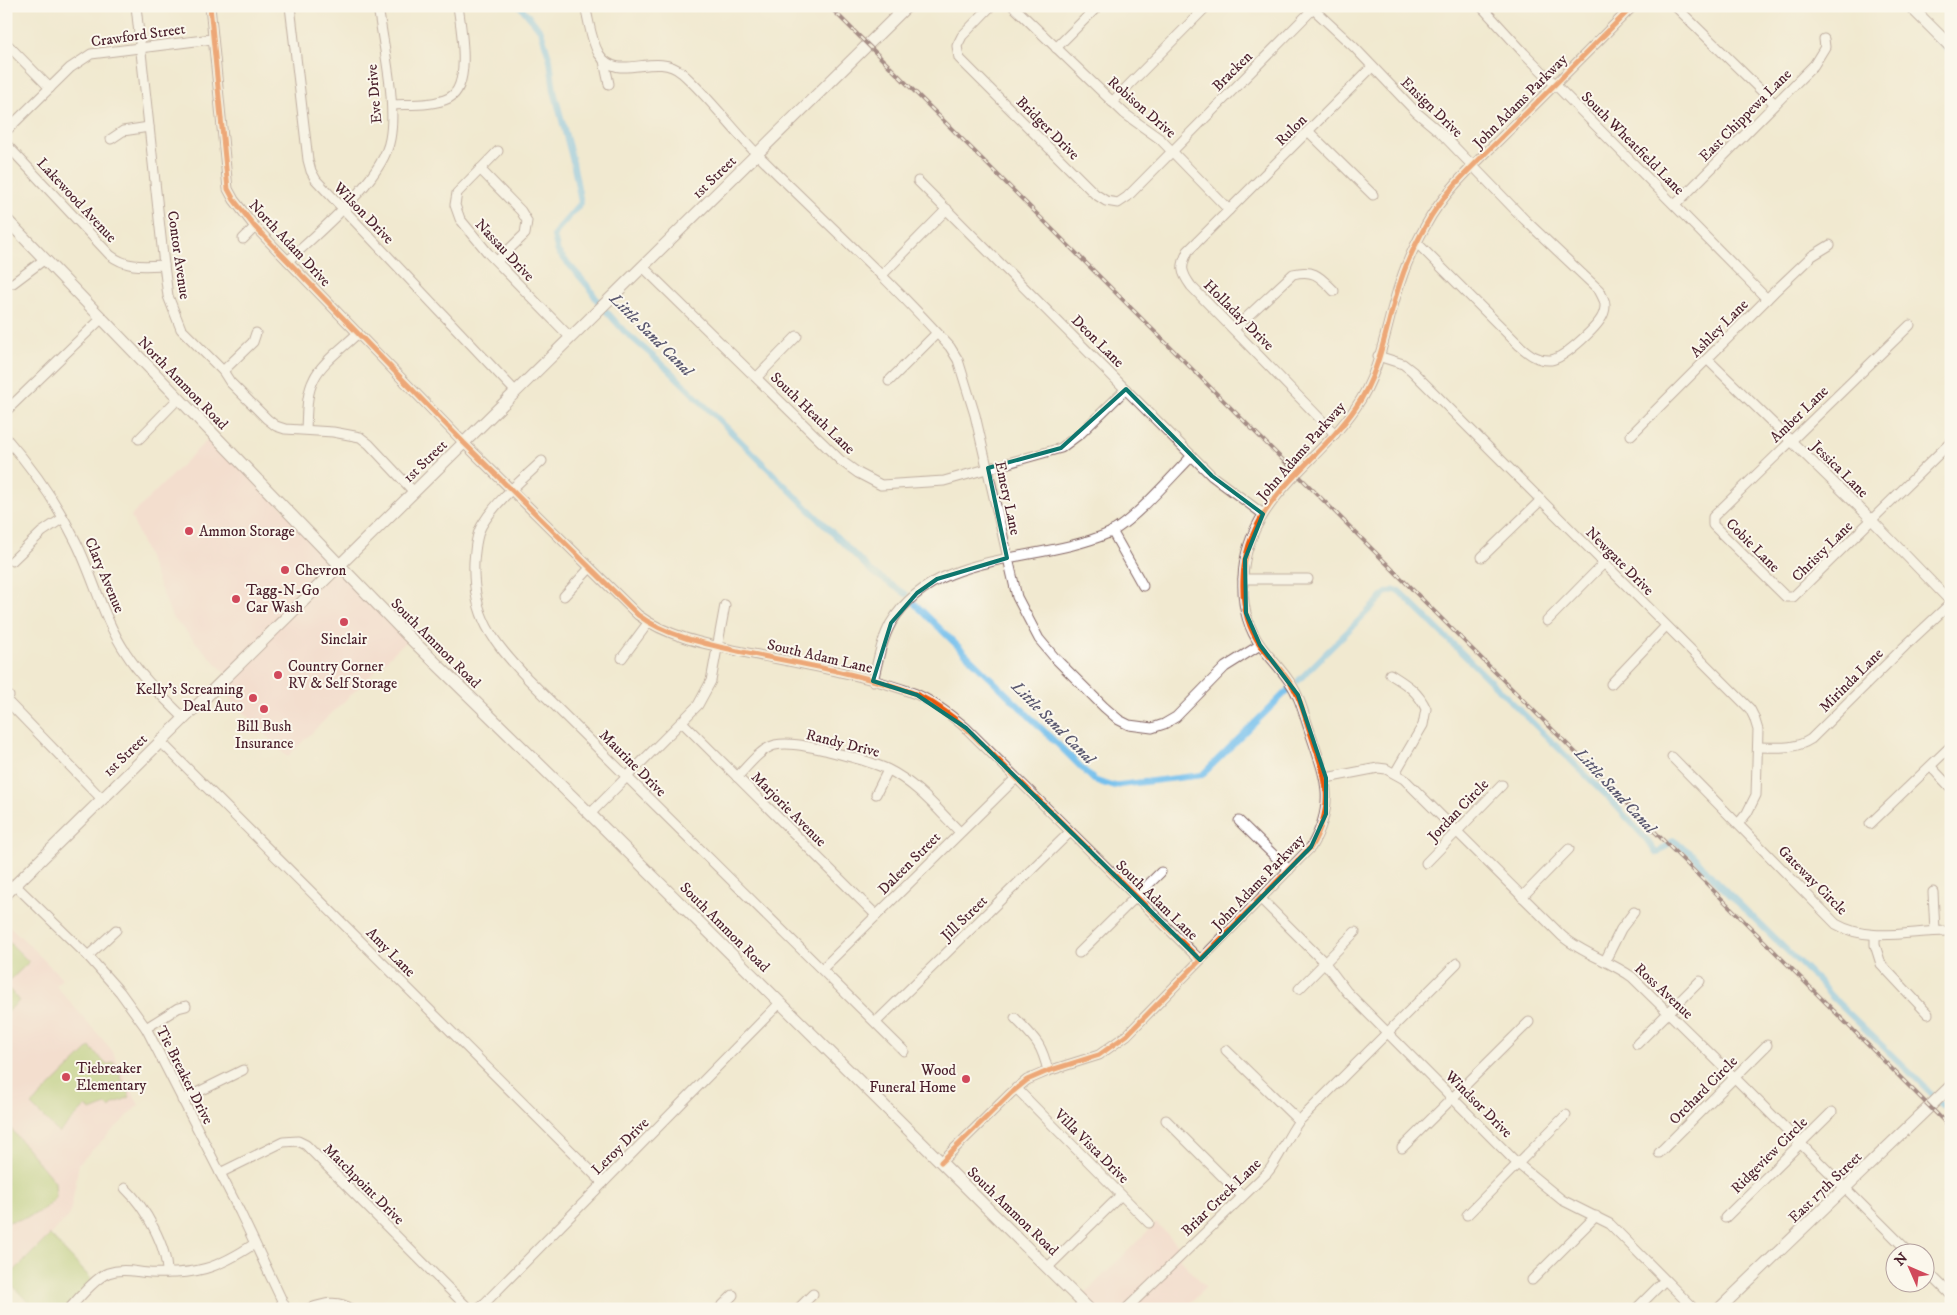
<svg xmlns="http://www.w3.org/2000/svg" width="1957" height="1315" font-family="'IM FELL DW Pica',serif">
  <rect width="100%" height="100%" fill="#fbf7ec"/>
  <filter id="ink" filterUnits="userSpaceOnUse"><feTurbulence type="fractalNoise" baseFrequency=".02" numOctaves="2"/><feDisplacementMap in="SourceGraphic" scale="10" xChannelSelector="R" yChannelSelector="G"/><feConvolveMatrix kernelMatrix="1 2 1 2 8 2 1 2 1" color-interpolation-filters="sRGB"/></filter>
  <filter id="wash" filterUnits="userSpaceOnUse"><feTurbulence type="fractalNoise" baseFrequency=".0096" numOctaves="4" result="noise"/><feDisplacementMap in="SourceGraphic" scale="20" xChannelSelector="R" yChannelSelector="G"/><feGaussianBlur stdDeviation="1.12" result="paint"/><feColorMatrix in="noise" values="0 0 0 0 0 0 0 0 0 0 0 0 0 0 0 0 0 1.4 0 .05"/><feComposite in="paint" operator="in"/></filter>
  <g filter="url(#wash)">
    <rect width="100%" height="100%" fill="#f1e9d0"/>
    <g fill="#f7d0cd">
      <polygon points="212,435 409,638 287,757 217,686 227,675 172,617 131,516"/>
      <polygon points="6,922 62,978 56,986 111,1049 139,1105 79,1163 70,1215 6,1278"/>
      <polygon points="1156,1223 1185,1252 1179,1258 1206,1287 1184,1309 1089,1309 1079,1299"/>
    </g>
    <g fill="#acc76d" stroke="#7b734c">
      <polygon points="6,939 29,962 6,984"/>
      <polygon points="6,990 10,990 19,1001 6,1013"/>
      <polygon points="90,1047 107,1065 114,1062 130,1097 113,1104 110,1108 106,1105 91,1111 86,1106 59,1133 31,1105"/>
      <path d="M6,1123L55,1182L56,1198C40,1214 28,1219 6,1222Z"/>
      <polygon points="50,1235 95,1283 69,1309 35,1309 6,1279"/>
    </g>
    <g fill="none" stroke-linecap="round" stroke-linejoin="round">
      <polyline stroke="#74c0ed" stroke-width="2" points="1899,6 1951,56"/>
      <g stroke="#74c0ed" stroke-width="6">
        <polyline points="520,6 541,31 550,60 554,91 573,162 581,203 558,229 554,236 558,252 588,286 599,303 624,331 669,370 872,572 906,594"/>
        <polyline points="915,604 1094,780 1111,786 1202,775 1289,689"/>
        <polyline points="1298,681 1386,593 1395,590 1399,591 1608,797 1646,839 1656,853 1658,853 1673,840 1691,853 1716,881 1819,982 1831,996 1934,1096"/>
        <polyline points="1940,1103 1951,1112"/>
      </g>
    </g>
  </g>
  <g filter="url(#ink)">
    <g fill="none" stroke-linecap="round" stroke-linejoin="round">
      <g stroke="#846665" stroke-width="11">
        <g id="minor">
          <polyline points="136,6 164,265 168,296 181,329 223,371 230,382 267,419 276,426 285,429 333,432 360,437 369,444 414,492"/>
          <path d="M210,6L228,189L234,200L255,227L464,443L638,615C666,636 705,644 738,651C795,663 861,673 916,694C934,702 951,715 966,728L1200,960"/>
          <polyline points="290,6 308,160 311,171 316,180 516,392"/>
          <path d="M585,6C589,21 591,41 599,54C618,84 655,50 682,73C710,98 733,130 759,156C823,220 890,280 950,347L958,360L975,415L1017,597L1039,639L1055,658L1104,707L1119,720L1129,725L1152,728L1164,724L1176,717L1225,667L1260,645"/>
          <polyline points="991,6 962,36 957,46 959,58 1095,194 1106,201 1118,203 1127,197 1313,9"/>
          <polyline points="1013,6 1125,114 1160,139 1229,210"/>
          <path d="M1310,6L1354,47L1416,112L1440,132L1525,220L1599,290C1603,298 1607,303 1604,312C1601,325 1564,358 1551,360C1538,361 1529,354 1520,346L1417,243"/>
          <polyline points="1481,6 1524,53 1767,299"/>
          <polyline points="1675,6 1775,104"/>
          <polyline points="6,43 50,88"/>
          <polyline points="1056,48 1098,6"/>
          <polyline points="604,61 609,84"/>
          <polyline points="1112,102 1207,6"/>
          <path d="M392,105C409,104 433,106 449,98C472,86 461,28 458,6"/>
          <polyline points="6,131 70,68 91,54 212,39"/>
          <polyline points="1309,132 1373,195"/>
          <polyline points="111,139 123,131 149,127"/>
          <path d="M6,144L110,255C127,268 143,266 164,265"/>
          <polyline points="498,151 457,193 455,205 460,219 488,253 571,338"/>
          <polyline points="480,169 521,211 527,221 525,234 497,261"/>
          <polyline points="918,181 1212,476 1263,514"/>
          <polyline points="1675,205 1814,65 1825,47 1824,39"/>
          <polyline points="243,239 255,227"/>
          <path d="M288,261C318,232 383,180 390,139C397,102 383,45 378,6"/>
          <polyline points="643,267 840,460 858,473 881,485 944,481 1061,448 1081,433 1126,389"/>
          <polyline points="882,275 947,209"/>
          <polyline points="6,285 13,283 45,259"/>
          <polyline points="1910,325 1713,517 1713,525 1786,597 1793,597 1951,442"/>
          <path d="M1234,329L1293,274C1315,269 1320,277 1334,291"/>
          <polyline points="1378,356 1403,364 1412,371 1750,709 1754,717 1758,730 1756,795 1747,813 1738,824"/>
          <polyline points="1707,359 1864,512 1951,602"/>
          <polyline points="223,371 253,342 256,333"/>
          <polyline points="757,377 797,336"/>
          <polyline points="889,381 937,333"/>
          <polyline points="6,411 101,319"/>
          <path d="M306,429C307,413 306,394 314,379C321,363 345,346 358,333"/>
          <path d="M1335,434L1191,286C1181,272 1180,267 1188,251L1372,67"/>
          <polyline points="1631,435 1774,292 1812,256 1830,245"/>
          <path d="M6,438C33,469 58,505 76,542C94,578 103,619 126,653C142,678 163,697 184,718"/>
          <polyline points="139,439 178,399"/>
          <path d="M542,461C522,480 497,500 482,525C476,535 475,550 474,562C472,617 492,640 528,679L904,1051"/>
          <polyline points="1112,531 1143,586"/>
          <polyline points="1482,557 1541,500"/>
          <polyline points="12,561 42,532 63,518"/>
          <polyline points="1243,579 1308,579"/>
          <polyline points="564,596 590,568"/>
          <polyline points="1547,621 1603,564"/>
          <polyline points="622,658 648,623"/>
          <path d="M1390,674C1406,684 1418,691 1426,709L1423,725L1395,773"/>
          <path d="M873,681C878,661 881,641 891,623C935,549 1039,564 1109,533C1133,522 1172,476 1192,456"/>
          <polyline points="1611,684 1666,626"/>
          <polyline points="6,694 9,696"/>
          <polyline points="9,703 102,799"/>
          <polyline points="682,722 876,915"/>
          <polyline points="160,741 603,1183"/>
          <path d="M1758,747C1777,747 1794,750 1811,739L1905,646L1951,603"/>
          <path d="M1672,757L1836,924C1870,944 1913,930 1951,931"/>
          <polyline points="1931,767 1951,788"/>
          <path d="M737,777C748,766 760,749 775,745C790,742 810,747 825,750C846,756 867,760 887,769C916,783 938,810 960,832"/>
          <path d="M1326,778L1378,768L1386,769L1404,779L1562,936C1583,954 1610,961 1632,977L1735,1078L1909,1252"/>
          <polyline points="876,794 888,770"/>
          <polyline points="590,814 698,705 711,681 725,605"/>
          <polyline points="1239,821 1289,870"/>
          <polyline points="1870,824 1951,746"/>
          <polyline points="1426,863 1502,785"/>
          <polyline points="15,885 88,956 120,992 146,1028 240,1212 286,1309"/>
          <polyline points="1933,892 1935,931"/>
          <polyline points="1522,897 1569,849"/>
          <polyline points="1261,899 1325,963 1347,992 1518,1164 1562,1200 1610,1224 1694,1309"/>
          <polyline points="1875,936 1875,945 1881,964 1928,1014"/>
          <polyline points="1079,953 1161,872"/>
          <polyline points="88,956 116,930"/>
          <polyline points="1605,961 1621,929 1634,912"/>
          <polyline points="822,969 1016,778"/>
          <polyline points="1299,989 1355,932"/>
          <path d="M1015,1018C1035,1039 1041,1042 1048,1071"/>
          <polyline points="876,1022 1070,832"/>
          <polyline points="146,1028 178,1008 186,1006"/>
          <polyline points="1637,1044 1700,981"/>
          <polyline points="1226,1050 1299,1121"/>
          <polyline points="1016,1088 1149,1223"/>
          <polyline points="182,1100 243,1070"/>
          <polyline points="1166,1120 1242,1196"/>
          <polyline points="1402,1148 1529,1022"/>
          <polyline points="1659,1153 1767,1045"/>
          <path d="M941,1162L1011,1093L1027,1080L1048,1071L1099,1055L1127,1035L1311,847C1337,802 1325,777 1310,732C1304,715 1300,696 1289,681C1281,669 1270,658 1261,646C1247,627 1242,602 1243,579C1245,501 1317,465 1356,407C1382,370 1386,322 1401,280C1407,261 1416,243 1426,225C1444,191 1478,161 1505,134C1548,92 1590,49 1633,6"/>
          <polyline points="220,1173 283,1142 298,1141 306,1145 469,1309"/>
          <path d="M125,1188C145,1207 167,1246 167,1273"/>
          <polyline points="1467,1215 1566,1115"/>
          <polyline points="1725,1218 1832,1112"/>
          <polyline points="1048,1267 1121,1195"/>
          <polyline points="1924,1268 1951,1295"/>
          <polyline points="1532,1280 1596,1216"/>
          <path d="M69,1309C79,1298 95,1278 108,1273C122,1268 136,1272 150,1273C195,1275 217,1269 254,1244"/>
          <path d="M308,1309C323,1304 337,1299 351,1309"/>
          <polyline points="479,1309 780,1003"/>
          <polyline points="719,1309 733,1295"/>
          <polyline points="798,1309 813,1294"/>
          <path d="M1126,1309L1267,1173C1280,1158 1286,1138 1299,1121L1457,963"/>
          <polyline points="1636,1309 1665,1280"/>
        </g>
      </g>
      <g stroke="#846665" stroke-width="13">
        <g id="major">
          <polyline points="1910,6 1951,47"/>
          <polyline points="6,219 406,634 590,814 1089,1309"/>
          <polyline points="6,894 907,6"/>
          <polyline points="1719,1309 1951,1086"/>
        </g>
      </g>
      <use href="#minor" stroke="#fff" stroke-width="9"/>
      <use href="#major" stroke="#fff" stroke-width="11"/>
      <g stroke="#4a1f2b" stroke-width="4">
        <polyline id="rail" points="829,6 1951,1128"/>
      </g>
      <use href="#rail" stroke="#fbf7ec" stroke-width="2" stroke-dasharray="5.5" stroke-linecap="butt"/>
      <g stroke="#fbf7ec" stroke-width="8">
        <g id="cycleway">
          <path d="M210,6L228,189L234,200L255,227L464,443L638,615C666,636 705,644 738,651C795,663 861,673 916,694C934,702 951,715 966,728L1200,960"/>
          <path d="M941,1162L1011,1093L1027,1080L1048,1071L1099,1055L1127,1035L1311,847C1337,802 1325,777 1310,732C1304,715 1300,696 1289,681C1281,669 1270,658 1261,646C1247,627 1242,602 1243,579C1245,501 1317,465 1356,407C1382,370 1386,322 1401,280C1407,261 1416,243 1426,225C1444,191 1478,161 1505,134C1548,92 1590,49 1633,6"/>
        </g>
      </g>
      <use href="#cycleway" stroke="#e8590c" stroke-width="5"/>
    </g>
  </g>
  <path d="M0 0H1957V1315H0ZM1126,389L1212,476L1263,514L1245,559L1246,613L1260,645L1298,695L1326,778V814L1311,847L1200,960L966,728L917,695L873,681L891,623L917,593L937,579L1007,558L988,468L1061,448Z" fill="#f1e9d0" fill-opacity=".55" fill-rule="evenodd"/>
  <path fill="none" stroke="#0f766e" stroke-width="4" stroke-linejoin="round" d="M1126,389L1212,476L1263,514L1245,559L1246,613L1260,645L1298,695L1326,778V814L1311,847L1200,960L966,728L917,695L873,681L891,623L917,593L937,579L1007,558L988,468L1061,448Z"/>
  <g fill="#d1495b" stroke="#fbf7ec" stroke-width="2">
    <circle cx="189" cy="531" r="5"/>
    <circle cx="285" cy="570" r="5"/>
    <circle cx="236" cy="599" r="5"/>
    <circle cx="344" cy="622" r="5"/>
    <circle cx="278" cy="675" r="5"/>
    <circle cx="253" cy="698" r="5"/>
    <circle cx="264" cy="709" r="5"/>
    <circle cx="66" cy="1077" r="5"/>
    <circle cx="966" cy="1079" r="5"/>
  </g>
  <g text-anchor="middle" stroke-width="4" stroke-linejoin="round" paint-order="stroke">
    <g font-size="15" fill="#4a1f2b" stroke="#fbf7ec">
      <text transform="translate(138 35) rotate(-8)" y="5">Crawford Street</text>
      <text transform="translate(1232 71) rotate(-45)" y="5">Bracken</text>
      <text transform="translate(374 94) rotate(-95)" y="5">Eve Drive</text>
      <text transform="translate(1520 101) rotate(-45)" y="5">John Adams Parkway</text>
      <text transform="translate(1142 107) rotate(41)" y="5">Robison Drive</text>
      <text transform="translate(1432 107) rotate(44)" y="5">Ensign Drive</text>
      <text transform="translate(1745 115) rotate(-45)" y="5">East Chippewa Lane</text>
      <text transform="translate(1048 128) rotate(45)" y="5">Bridger Drive</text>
      <text transform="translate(1291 130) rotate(-45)" y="5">Rulon</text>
      <text transform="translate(1633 143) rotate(45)" y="5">South Wheatfield Lane</text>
      <text transform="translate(714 177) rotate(-44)" y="5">1st Street</text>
      <text transform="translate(77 200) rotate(47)" y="5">Lakewood Avenue</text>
      <text transform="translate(364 213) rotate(46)" y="5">Wilson Drive</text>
      <text transform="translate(290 243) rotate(47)" y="5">North Adam Drive</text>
      <text transform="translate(505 250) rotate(47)" y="5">Nassau Drive</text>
      <text transform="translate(179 255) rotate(82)" y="5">Contor Avenue</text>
      <text transform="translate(1239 315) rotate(45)" y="5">Holladay Drive</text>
      <text transform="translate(1719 328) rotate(-45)" y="5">Ashley Lane</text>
      <text transform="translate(1098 341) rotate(45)" y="5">Deon Lane</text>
      <text transform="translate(183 383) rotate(46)" y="5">North Ammon Road</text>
      <text transform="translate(813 413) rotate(44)" y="5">South Heath Lane</text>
      <text transform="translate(1799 414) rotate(-44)" y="5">Amber Lane</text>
      <text transform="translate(1301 451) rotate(-49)" y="5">John Adams Parkway</text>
      <text transform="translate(425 461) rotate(-44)" y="5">1st Street</text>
      <text transform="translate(1840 469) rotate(45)" y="5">Jessica Lane</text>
      <text transform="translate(1008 498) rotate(78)" y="5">Emery Lane</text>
      <text transform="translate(1753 545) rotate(45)" y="5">Cobie Lane</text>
      <text transform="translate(1822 551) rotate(-45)" y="5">Christy Lane</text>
      <text transform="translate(1620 561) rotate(45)" y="5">Newgate Drive</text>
      <text transform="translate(105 575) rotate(67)" y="5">Clary Avenue</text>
      <text transform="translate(436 643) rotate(45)" y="5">South Ammon Road</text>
      <text transform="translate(820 656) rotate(13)" y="5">South Adam Lane</text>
      <text transform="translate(1851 680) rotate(-45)" y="5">Mirinda Lane</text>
      <text transform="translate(843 743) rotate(14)" y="5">Randy Drive</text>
      <text transform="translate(125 755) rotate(-44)" y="5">1st Street</text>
      <text transform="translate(633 763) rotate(45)" y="5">Maurine Drive</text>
      <text transform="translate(789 809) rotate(45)" y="5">Marjorie Avenue</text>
      <text transform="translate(1458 810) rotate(-46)" y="5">Jordan Circle</text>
      <text transform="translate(909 863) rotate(-45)" y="5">Daleen Street</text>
      <text transform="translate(1813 880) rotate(45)" y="5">Gateway Circle</text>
      <text transform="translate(1258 882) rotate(-46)" y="5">John Adams Parkway</text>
      <text transform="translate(1157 900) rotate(44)" y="5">South Adam Lane</text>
      <text transform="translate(964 918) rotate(-44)" y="5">Jill Street</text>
      <text transform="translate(725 927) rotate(45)" y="5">South Ammon Road</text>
      <text transform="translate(391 952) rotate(45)" y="5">Amy Lane</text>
      <text transform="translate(1664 991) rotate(43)" y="5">Ross Avenue</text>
      <text transform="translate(185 1075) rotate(63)" y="5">Tie Breaker Drive</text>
      <text transform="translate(1703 1090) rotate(-45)" y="5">Orchard Circle</text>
      <text transform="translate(1479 1104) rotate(45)" y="5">Windsor Drive</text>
      <text transform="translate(620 1146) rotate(-45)" y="5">Leroy Drive</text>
      <text transform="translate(1092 1146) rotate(45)" y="5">Villa Vista Drive</text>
      <text transform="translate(1769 1155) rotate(-45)" y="5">Ridgeview Circle</text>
      <text transform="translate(364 1184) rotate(45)" y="5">Matchpoint Drive</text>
      <text transform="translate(1825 1187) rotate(-44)" y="5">East 17th Street</text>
      <text transform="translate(1221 1197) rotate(-44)" y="5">Briar Creek Lane</text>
      <text transform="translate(1013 1211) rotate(44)" y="5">South Ammon Road</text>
    </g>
    <g font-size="15" fill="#4a1f2b" stroke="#fbf7ec" text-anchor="start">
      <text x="199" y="536">Ammon Storage</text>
      <text x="295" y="575">Chevron</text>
      <text x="246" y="595">Tagg-N-Go<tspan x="246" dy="17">Car Wash</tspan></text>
      <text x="344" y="644" text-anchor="middle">Sinclair</text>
      <text x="288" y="671">Country Corner<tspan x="288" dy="17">RV &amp; Self Storage</tspan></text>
      <text x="243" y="694" text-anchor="end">Kelly's Screaming<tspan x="243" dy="17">Deal Auto</tspan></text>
      <text x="264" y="731" text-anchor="middle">Bill Bush<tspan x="264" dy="17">Insurance</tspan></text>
      <text x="76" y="1073">Tiebreaker<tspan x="76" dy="17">Elementary</tspan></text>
      <text x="956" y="1075" text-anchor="end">Wood<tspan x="956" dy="17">Funeral Home</tspan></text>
    </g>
    <g font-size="16" font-style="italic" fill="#59576f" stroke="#fbf7ec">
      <text transform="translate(652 334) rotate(45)" y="6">Little Sand Canal</text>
      <text transform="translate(1054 722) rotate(45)" y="6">Little Sand Canal</text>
      <text transform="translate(1616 790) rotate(47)" y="6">Little Sand Canal</text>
    </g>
  </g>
  <rect width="1957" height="1315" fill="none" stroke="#fbf7ec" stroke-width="25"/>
  <g transform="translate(1910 1268) rotate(315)"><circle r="24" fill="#fbf7ec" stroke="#b4a19f"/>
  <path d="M0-4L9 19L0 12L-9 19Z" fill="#d1495b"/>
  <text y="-8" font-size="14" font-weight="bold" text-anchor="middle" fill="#4a1f2b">N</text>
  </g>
</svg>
